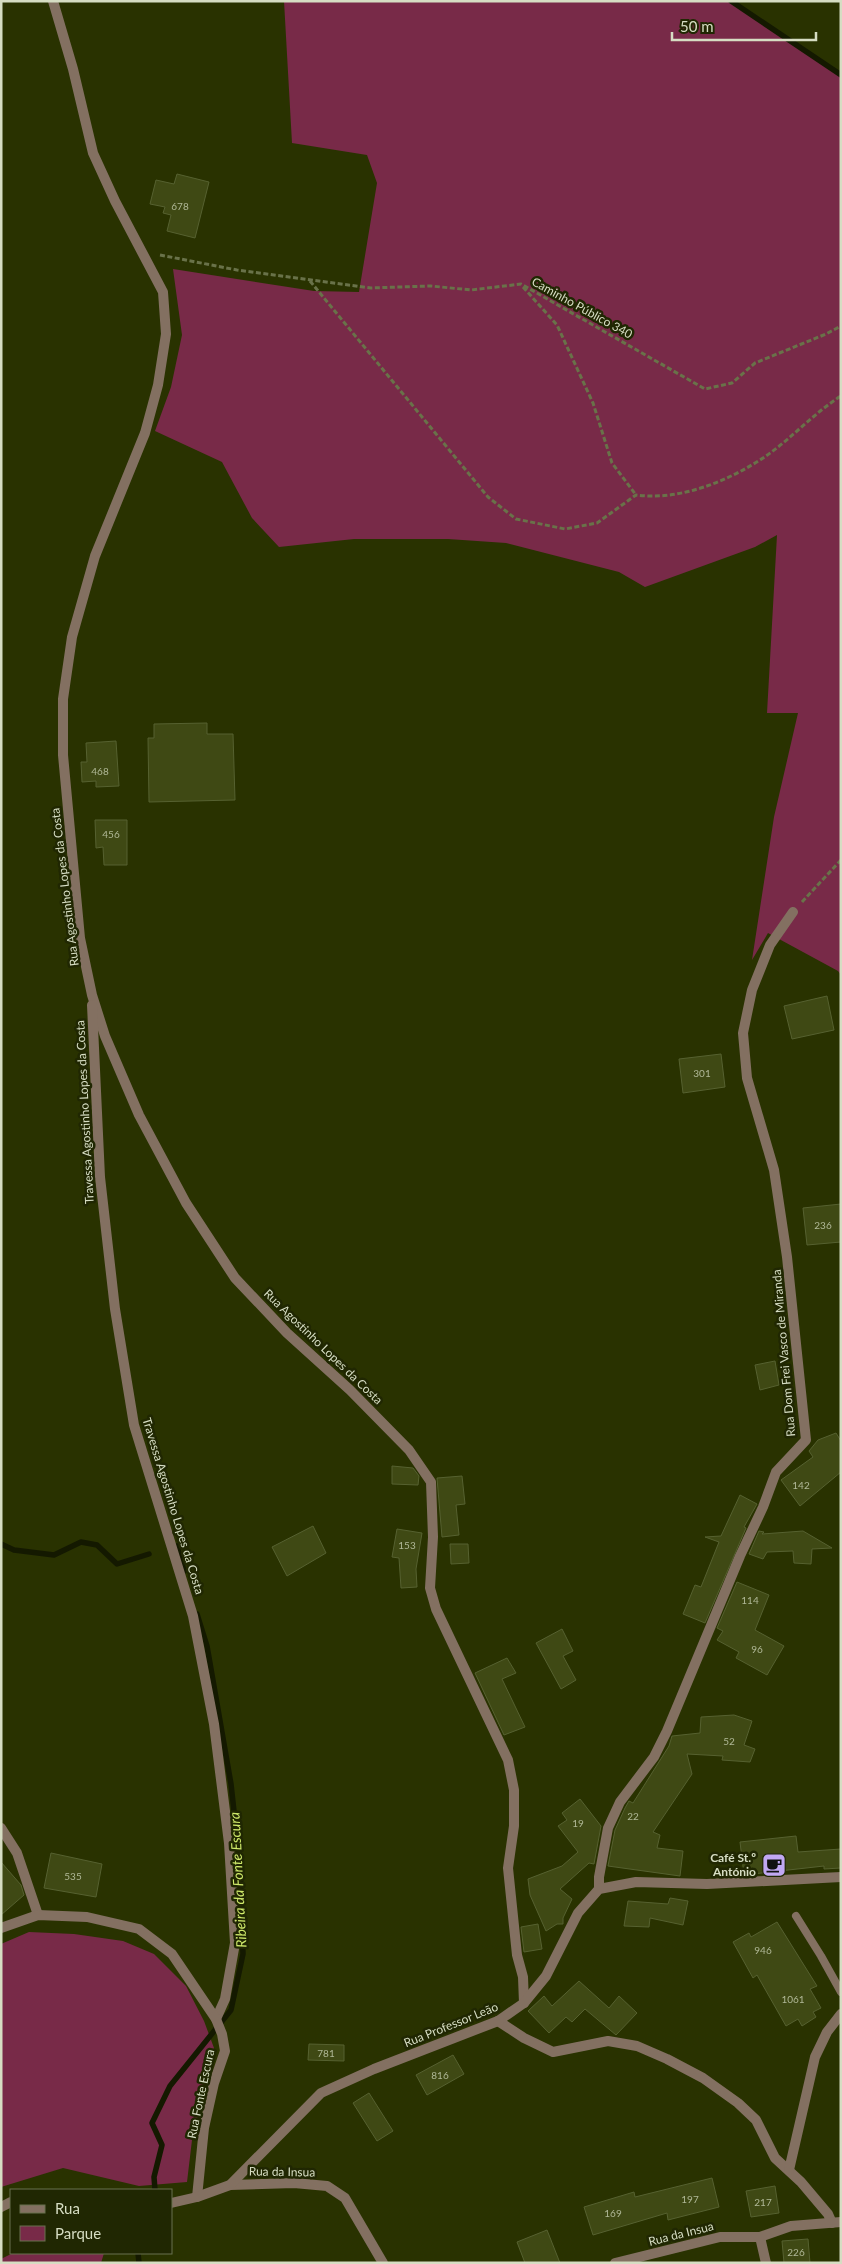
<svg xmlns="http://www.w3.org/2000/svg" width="842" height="2264" font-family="Lato,sans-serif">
  <rect width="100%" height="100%" fill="#293200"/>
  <g fill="#782a48">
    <polygon points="284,1 731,1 841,75 841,975 838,971 768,933 752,960 774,817 798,713 767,713 777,535 755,547 645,587 619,572 506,543 448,539 354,539 279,547 252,518 222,462 155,431 171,387 182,335 173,269 314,291 359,292 377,183 367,155 292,143"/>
    <polygon points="29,1932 74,1934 123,1941 154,1954 186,1986 204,2021 214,2048 192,2140 187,2182 139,2186 63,2168 1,2187 1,1944"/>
    <polygon points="13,2253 104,2253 101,2263 1,2263 1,2259"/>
  </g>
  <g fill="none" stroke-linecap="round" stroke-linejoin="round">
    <g stroke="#141900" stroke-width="5.5">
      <polyline points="731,1 841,75"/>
      <polyline points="1,1544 14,1550 54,1555 81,1542 97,1545 117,1564 149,1554"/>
      <polyline points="177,1546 184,1571"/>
      <polyline points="155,2190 154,2177 162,2145 152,2123 170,2086 231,2010 243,1954 240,1866 231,1784 207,1646 197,1614"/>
      <polyline points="138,2253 139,2263"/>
    </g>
  </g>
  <g fill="#3f4914" stroke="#566130">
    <polygon points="177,174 209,182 195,238 167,231 171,215 163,213 165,207 150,204 156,180 174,184"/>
    <polygon points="207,723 207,734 233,734 235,800 149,802 148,738 154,738 154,724"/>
    <polygon points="116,741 119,786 96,787 96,781 82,782 81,762 87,762 86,743"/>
    <polygon points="95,820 127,820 127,865 104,865 103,847 96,848"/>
    <polygon points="827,996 834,1030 792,1039 784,1006"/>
    <polygon points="721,1054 725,1087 683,1093 679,1059"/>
    <polygon points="841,1204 841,1242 807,1245 803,1208"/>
    <polygon points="775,1361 779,1385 760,1390 755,1365"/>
    <polygon points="836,1433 841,1441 841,1472 800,1506 781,1480 813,1457 809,1451 818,1440"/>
    <polygon points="392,1466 413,1468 419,1476 418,1485 392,1484"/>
    <polygon points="462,1476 465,1504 456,1505 459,1535 442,1537 437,1478"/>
    <polygon points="740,1495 757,1504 744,1527 746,1528 705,1623 683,1614 695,1585 701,1587 719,1542 705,1537 721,1536"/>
    <polygon points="313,1526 326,1553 287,1576 272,1547"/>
    <polygon points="397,1529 422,1533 416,1569 417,1587 401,1588 399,1558 392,1557"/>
    <polygon points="759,1531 764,1532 762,1534 803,1531 832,1548 812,1549 811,1564 794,1563 793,1551 767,1552 763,1559 749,1554"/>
    <polygon points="450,1544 468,1544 469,1563 451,1564"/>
    <polygon points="737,1582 769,1595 755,1630 784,1646 767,1675 736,1658 739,1652 717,1640 723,1631 717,1628"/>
    <polygon points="562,1629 573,1651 563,1656 576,1680 561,1689 536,1643"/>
    <polygon points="507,1658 516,1673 502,1679 525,1727 504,1735 475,1673"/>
    <polygon points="734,1715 752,1721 744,1745 755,1749 750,1762 722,1760 723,1756 687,1754 692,1774 653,1832 660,1835 657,1848 683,1851 680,1876 608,1866 615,1830 625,1808 629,1801 633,1803 669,1746 672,1736 700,1733 701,1717"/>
    <polygon points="580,1799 601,1826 594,1864 589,1863 560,1889 572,1899 563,1918 563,1924 557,1924 546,1931 530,1895 528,1879 562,1866 578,1852 558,1826 567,1820 562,1813"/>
    <polygon points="796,1836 798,1852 841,1849 841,1868 824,1869 824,1866 744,1875 740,1842"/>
    <polygon points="51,1853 102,1864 96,1897 44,1888"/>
    <polygon points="1,1862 21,1885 24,1895 1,1915"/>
    <polygon points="670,1898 688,1901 683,1925 650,1918 649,1927 624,1926 628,1901 668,1904"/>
    <polygon points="777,1922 817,1986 810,1989 821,2008 813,2012 816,2017 802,2026 798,2019 786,2026 757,1975 753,1978 733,1942 749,1933 751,1937"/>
    <polygon points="538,1924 542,1949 524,1952 521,1927"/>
    <polygon points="579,1981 609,2008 619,1996 637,2013 616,2035 585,2009 572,2022 566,2017 549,2033 528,2011 544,1996 552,2006"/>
    <polygon points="309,2044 344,2045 344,2061 308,2060"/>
    <polygon points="453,2055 464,2074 427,2095 416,2075"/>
    <polygon points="369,2093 393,2131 377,2141 353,2103"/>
    <polygon points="712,2178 719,2207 668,2220 667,2213 593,2235 584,2207 634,2192 635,2197"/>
    <polygon points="775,2186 779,2213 751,2217 746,2191"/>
    <polygon points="547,2230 560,2263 525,2263 517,2242"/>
    <polygon points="808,2239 810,2263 784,2263 782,2241"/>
  </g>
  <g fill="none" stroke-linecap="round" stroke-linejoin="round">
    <g stroke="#697249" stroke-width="3" stroke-dasharray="5 2.5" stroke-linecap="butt">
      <polyline points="160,255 237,270 371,288 431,286 471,290 521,284 705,389 732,383 755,363 826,334 841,326"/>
      <path d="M310,281L488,497L516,519L565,529L597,523L636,495C680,501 729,481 766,456C792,438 814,413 841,396"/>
      <polyline points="523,287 557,325 593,403 612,463 636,495"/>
      <polyline points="802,902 841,860"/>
    </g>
    <polyline stroke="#837061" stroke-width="8" points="796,1916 821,1956 841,1992"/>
    <g stroke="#837061" stroke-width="10">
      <polyline points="53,1 73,69 93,153 115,201 163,292 166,334 158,385 145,433 95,556 72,637 63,699 63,755 80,938 92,995 105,1036 139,1115 186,1203 235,1278 287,1333 350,1390 409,1450 431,1482 433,1537 430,1588 436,1609 508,1760 514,1790 514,1826 508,1868 517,1955 523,1977 524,2003"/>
      <polyline points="92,1005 100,1177 115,1309 134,1425 193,1616 214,1724 229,1843 235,1943 225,1999 216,2019"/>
      <polyline points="1,1828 17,1853 38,1915"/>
      <polyline points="599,1889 599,1877 608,1828 620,1802 654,1757 667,1731 740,1556 763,1507 776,1472 806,1440 787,1257 774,1170 747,1078 743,1033 752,990 770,945 793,912"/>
      <polyline points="1,1928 38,1915 87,1917 139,1929 172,1954 216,2019 222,2034 225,2051 214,2083 204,2128 197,2197"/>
      <polyline points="498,2021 524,2038 553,2052 608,2041 637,2046 667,2059 703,2078 738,2103 756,2120 775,2158 801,2182 828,2214 832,2223"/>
      <polyline points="789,2170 815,2057 827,2032 841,2014"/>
      <polyline points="230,2185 294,2183 327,2186 345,2198 383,2263"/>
      <polyline points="760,2237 766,2263"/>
      <polyline points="615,2263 720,2237 760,2237 791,2226 841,2222"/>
    </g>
    <g stroke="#837061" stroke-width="10">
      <polyline points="171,2203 197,2197 230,2185 321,2093 374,2069 498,2021 524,2003 546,1976 578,1913 599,1889 636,1882 707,1884 841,1877"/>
      <polyline points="1,2207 11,2202"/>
    </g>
  </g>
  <defs>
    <g id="cafe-square" transform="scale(1.25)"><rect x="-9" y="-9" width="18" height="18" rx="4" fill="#c1a8f3" stroke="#202702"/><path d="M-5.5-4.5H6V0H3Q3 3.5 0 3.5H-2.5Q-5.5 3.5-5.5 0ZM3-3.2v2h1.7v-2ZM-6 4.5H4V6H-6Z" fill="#111"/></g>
  </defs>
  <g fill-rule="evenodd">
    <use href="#cafe-square" x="774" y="1865"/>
  </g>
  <g text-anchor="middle" stroke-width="5" stroke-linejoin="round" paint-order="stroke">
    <g font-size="10" fill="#b0b897">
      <text x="180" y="210">678</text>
      <text x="100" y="775">468</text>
      <text x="111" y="838">456</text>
      <text x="702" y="1077">301</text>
      <text x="823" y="1229">236</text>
      <text x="801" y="1489">142</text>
      <text x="407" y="1549">153</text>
      <text x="750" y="1604">114</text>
      <text x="757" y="1653">96</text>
      <text x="729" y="1745">52</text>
      <text x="633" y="1820">22</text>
      <text x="578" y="1827">19</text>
      <text x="73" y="1880">535</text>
      <text x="763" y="1954">946</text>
      <text x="793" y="2003">1061</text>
      <text x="326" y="2057">781</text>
      <text x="440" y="2079">816</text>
      <text x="690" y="2203">197</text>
      <text x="763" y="2206">217</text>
      <text x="613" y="2217">169</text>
      <text x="796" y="2256">226</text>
    </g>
    <g font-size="12" fill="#d6ddc3" stroke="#202702">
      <text transform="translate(582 308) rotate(29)" y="4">Caminho Público 340</text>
      <text transform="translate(65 887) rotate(-97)" y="4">Rua Agostinho Lopes da Costa</text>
      <text transform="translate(85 1112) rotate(-93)" y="4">Travessa Agostinho Lopes da Costa</text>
      <text transform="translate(323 1347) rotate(44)" y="4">Rua Agostinho Lopes da Costa</text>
      <text transform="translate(784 1353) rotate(-95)" y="4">Rua Dom Frei Vasco de Miranda</text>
      <text transform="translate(173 1506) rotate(73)" y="4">Travessa Agostinho Lopes da Costa</text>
      <text transform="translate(451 2025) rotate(-22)" y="4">Rua Professor Leão</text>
      <text transform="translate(201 2094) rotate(-78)" y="4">Rua Fonte Escura</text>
      <text transform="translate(282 2172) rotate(1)" y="4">Rua da Insua</text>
      <text transform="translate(681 2234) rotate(-14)" y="4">Rua da Insua</text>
    </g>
    <g font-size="12" font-weight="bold" fill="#d6ddc3" stroke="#202702" text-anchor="end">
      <text x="756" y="1862">Café St.º<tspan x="756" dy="14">António</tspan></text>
    </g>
    <g font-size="14" font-style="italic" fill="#d0eb6b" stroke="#202702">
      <text transform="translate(238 1880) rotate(-93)" y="5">Ribeira da Fonte Escura</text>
    </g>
  </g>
  <rect width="842" height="2264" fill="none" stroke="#d6ddc3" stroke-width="5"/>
  <rect x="10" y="2189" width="162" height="65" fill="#202702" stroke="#69704f"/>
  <rect x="20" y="2205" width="25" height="8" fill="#837061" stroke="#69704f"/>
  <text x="55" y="2214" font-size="15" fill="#d6ddc3">Rua</text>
  <rect x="20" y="2226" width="25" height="15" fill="#782a48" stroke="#69704f"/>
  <text x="55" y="2239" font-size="15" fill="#d6ddc3">Parque</text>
  <path d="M672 32v8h144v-8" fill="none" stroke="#d6ddc3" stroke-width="2.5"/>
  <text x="680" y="32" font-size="15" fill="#d6ddc3" stroke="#202702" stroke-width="4" paint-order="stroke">50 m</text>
</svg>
